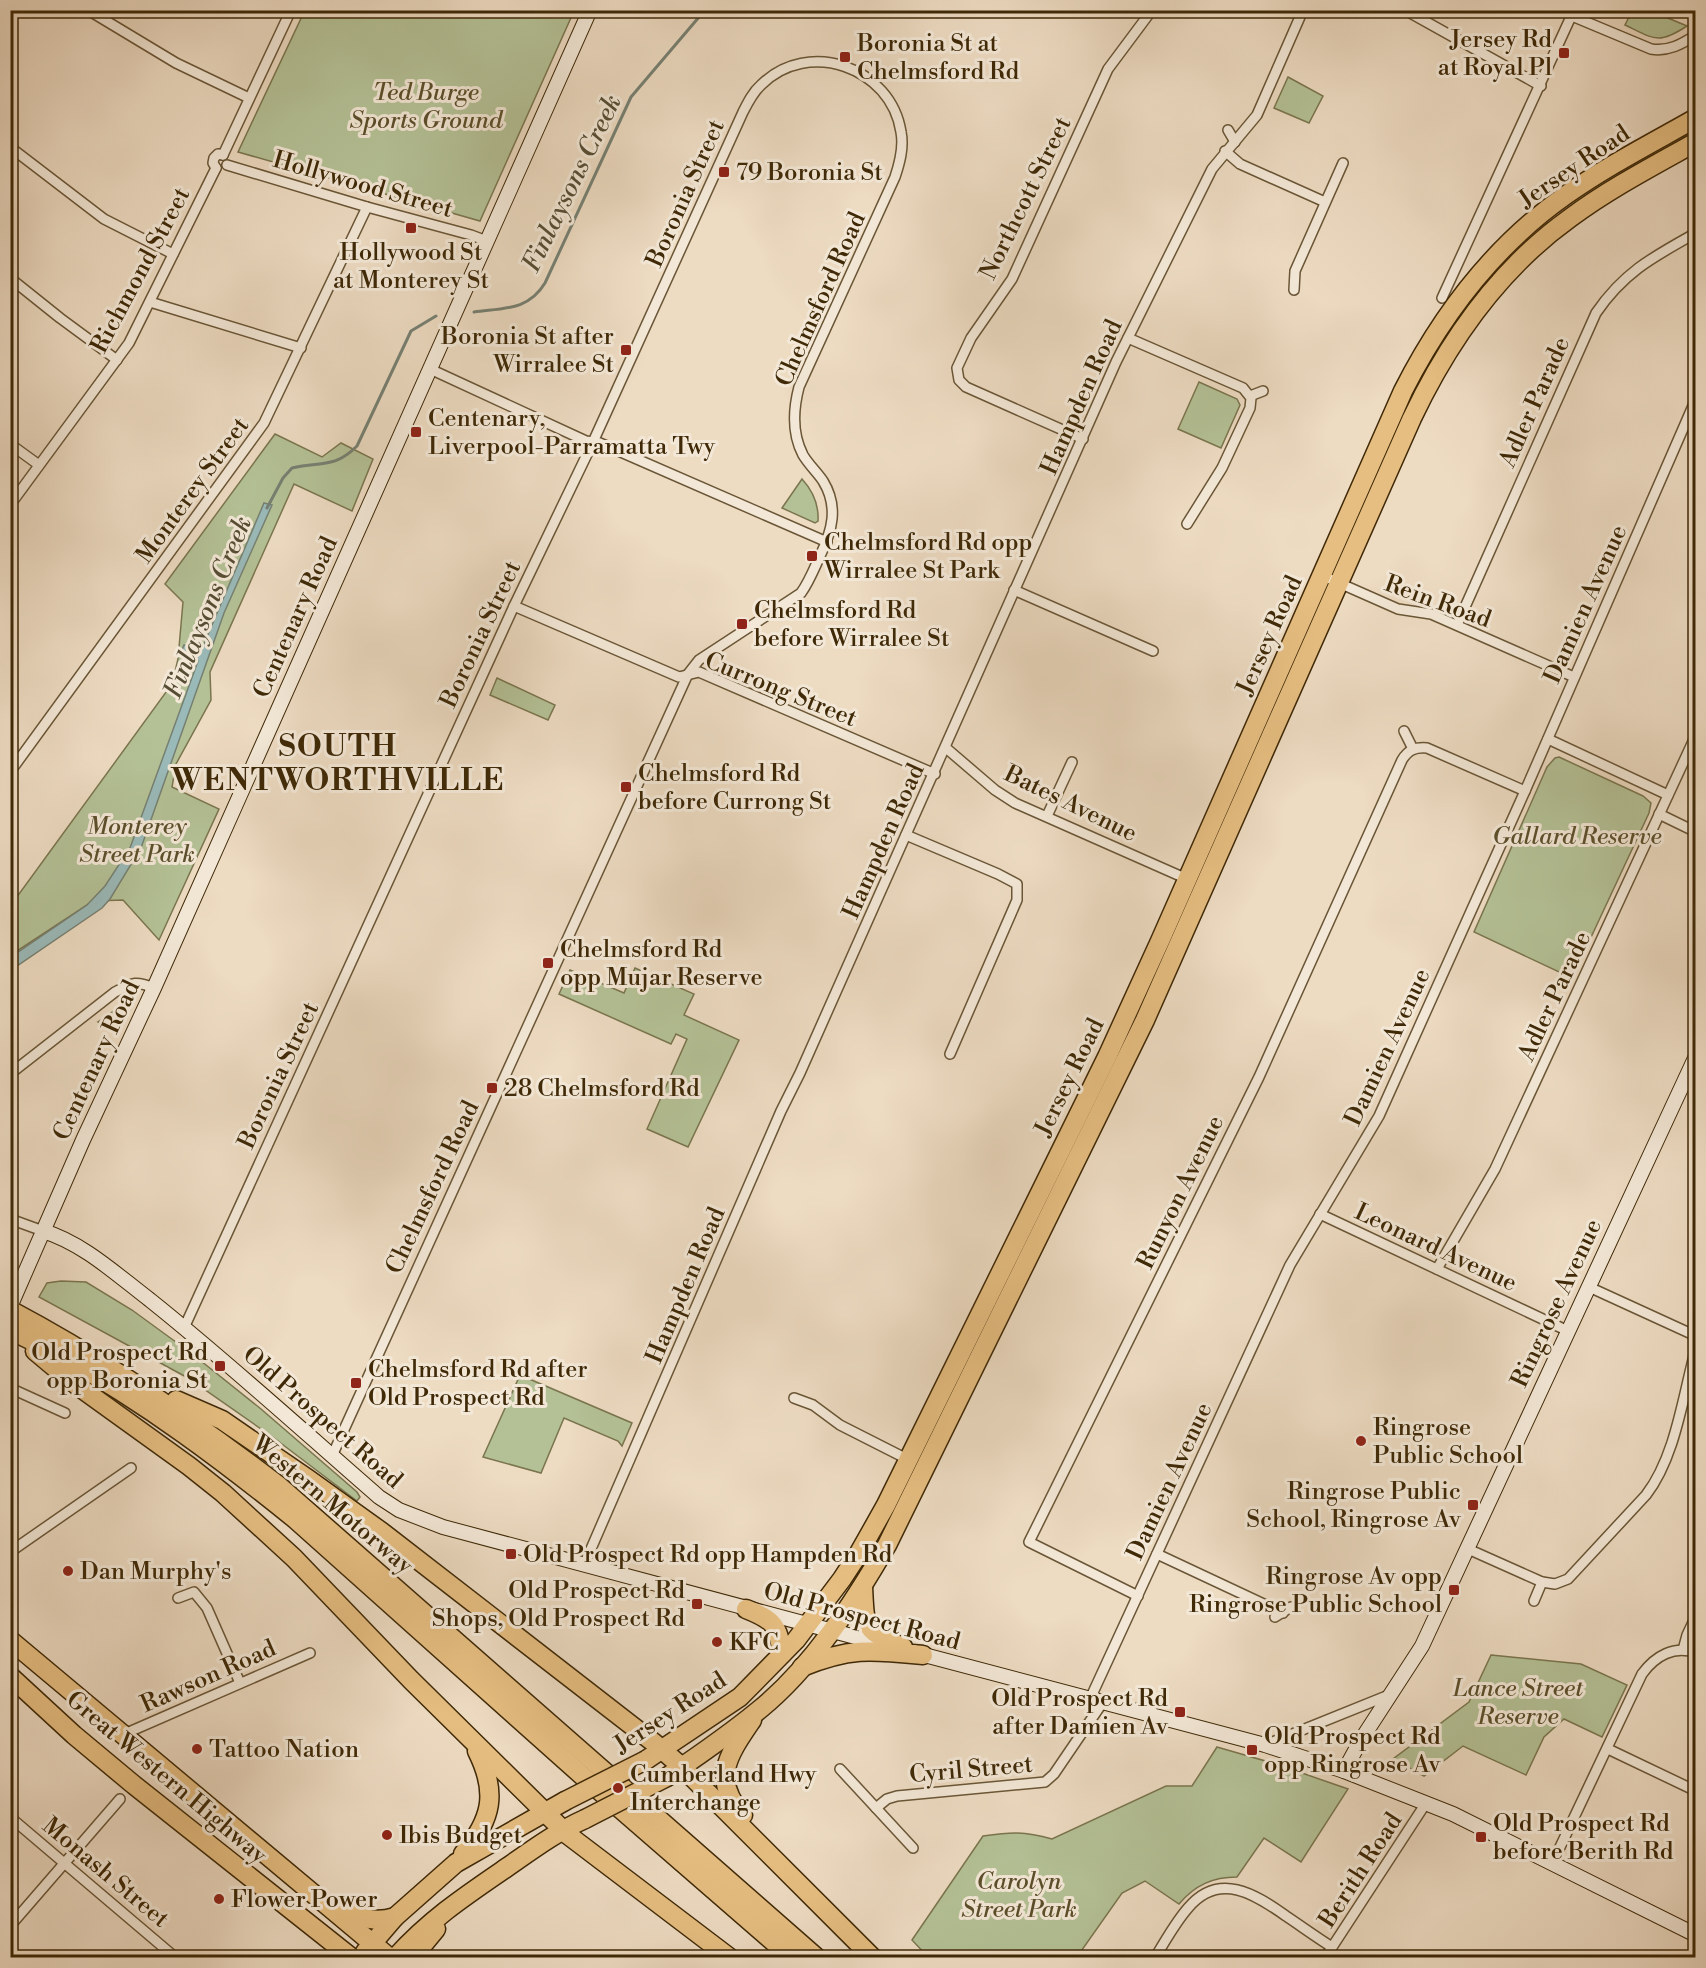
<svg xmlns="http://www.w3.org/2000/svg" width="1706" height="1968" font-family="'Libre Bodoni',serif">
  <rect width="100%" height="100%" fill="#eddbc2"/>
  <filter id="stains"><feTurbulence type="fractalNoise" baseFrequency=".00333" numOctaves="4"/><feColorMatrix values="0 0 0 0 .2 0 0 0 0 .09 0 0 0 0 .02 0 0 0 .5 -.17"/></filter>
  <radialGradient id="worn" r=".72"><stop offset=".6" stop-color="#630" stop-opacity="0"/><stop offset="1" stop-color="#630" stop-opacity=".3"/></radialGradient>
  <g fill="#b4c196" stroke="#7a754e" stroke-width="1.5">
    <polygon points="305,10 574,11 480,221 238,152"/>
    <path d="M1651,11L1687,26C1658,45 1654,39 1625,25L1632,11Z"/>
    <polygon points="1288,77 1323,96 1309,123 1274,108"/>
    <polygon points="1199,382 1237,399 1240,405 1221,448 1178,429"/>
    <polygon points="275,434 322,457 341,443 373,459 352,511 294,484 210,672 211,700 176,764 172,787 219,809 159,940 123,900 93,901 11,955 11,905 172,684 178,659 183,602 165,584"/>
    <path d="M802,479C813,491 819,504 818,521L815,523L782,508Z"/>
    <polygon points="497,678 555,705 548,720 490,695"/>
    <polygon points="1559,757 1643,796 1651,803 1649,813 1572,978 1474,932 1547,767 1555,758"/>
    <polygon points="635,968 694,994 684,1015 739,1040 688,1147 647,1129 687,1039 676,1034 671,1044 559,994 570,970 624,993"/>
    <polygon points="132,998 118,1032 98,1022"/>
    <polygon points="61,1281 86,1282 132,1310 191,1353 261,1409 357,1492 360,1497 357,1501 274,1438 188,1378 39,1297 47,1283"/>
    <polygon points="520,1375 632,1423 622,1446 618,1441 564,1418 541,1473 483,1457"/>
    <polygon points="1491,1655 1581,1664 1627,1685 1602,1737 1564,1719 1544,1737 1526,1775 1463,1746 1424,1776 1393,1759 1469,1702"/>
    <path d="M1217,1747L1276,1764L1348,1789L1301,1862L1264,1838L1237,1877C1213,1877 1195,1885 1179,1904L1145,1881L1122,1893L1077,1957H928L912,1940L983,1836C1011,1832 1024,1831 1052,1839L1166,1786H1192Z"/>
  </g>
  <polygon fill="#9abab9" stroke="#768072" stroke-width="1.5" points="264,503 272,505 224,613 141,848 110,899 102,908 11,970 11,957 87,905 105,886 130,848 198,661 196,655 182,650 184,645 197,649 203,646"/>
  <g fill="none" stroke-linecap="round" stroke-linejoin="round">
    <g stroke="#768072" stroke-width="3">
      <path d="M474,312C503,308 528,311 545,283L631,97L705,10"/>
      <path d="M267,508L283,478L292,468C321,461 334,469 357,446L411,331L436,316"/>
    </g>
    <g stroke="#6a5636" stroke-width="12">
      <g id="street">
        <polyline points="88,10 176,63 249,98"/>
        <polyline points="1405,10 1541,86"/>
        <path d="M1572,16L1651,49C1668,52 1682,44 1696,35"/>
        <polyline points="1228,130 1235,142"/>
        <polyline points="10,147 104,219 173,254"/>
        <polyline points="1225,151 1240,164 1325,202"/>
        <polyline points="223,155 291,10"/>
        <polyline points="227,165 367,207 471,235 487,241"/>
        <polyline points="216,168 213,163 214,158 218,154 223,155"/>
        <polyline points="10,278 60,318 117,360"/>
        <polyline points="1294,290 1295,271 1343,163"/>
        <polyline points="1442,298 1574,10"/>
        <polyline points="150,302 301,348"/>
        <polyline points="1128,338 1243,388 1251,398 1250,408 1222,468 1187,524"/>
        <polyline points="430,369 586,441 600,443 827,542"/>
        <polyline points="1250,396 1263,391"/>
        <polyline points="1083,439 966,387 959,380 957,368 971,338 1012,279 1108,69 1152,10"/>
        <polyline points="10,444 39,465"/>
        <polyline points="10,505 129,343 216,168"/>
        <polyline points="1321,575 1398,609 1431,614 1574,677"/>
        <polyline points="1014,590 1153,651"/>
        <polyline points="514,606 679,677 699,672 935,774"/>
        <path d="M1457,625L1596,313C1624,272 1653,257 1696,233"/>
        <polyline points="1404,731 1413,749"/>
        <polyline points="1548,739 1668,795"/>
        <polyline points="946,748 995,790 1015,803 1187,879"/>
        <polyline points="10,772 264,423 367,207"/>
        <polyline points="1659,814 1696,832"/>
        <polyline points="1047,816 1072,762"/>
        <polyline points="906,835 998,874 1017,884 1017,900 950,1054"/>
        <path d="M10,1074L115,992C132,983 135,980 154,988"/>
        <polyline points="1320,1214 1568,1331"/>
        <polyline points="10,1219 43,1231"/>
        <polyline points="1437,1269 1495,1169 1696,735"/>
        <polyline points="1589,1287 1696,1336"/>
        <path d="M184,1328L514,606L593,442L743,112C748,102 753,92 761,85C808,38 891,67 901,132C904,147 900,162 895,177L799,387C793,410 792,434 803,455C809,465 817,472 823,481C839,507 832,531 820,556C814,569 809,582 801,593L699,660L688,674L332,1456"/>
        <polyline points="10,1388 65,1413"/>
        <polyline points="794,1398 813,1405 840,1425 909,1460"/>
        <path d="M1468,1549L1542,1582L1555,1584L1568,1579L1646,1495C1676,1456 1683,1395 1696,1348"/>
        <polyline points="10,1552 131,1468"/>
        <polyline points="1157,1554 1283,1613"/>
        <polyline points="584,1565 781,1111 800,1073 1116,362 1212,169 1257,115 1303,10"/>
        <path d="M1138,1596L1029,1542L1259,1077L1402,760C1408,750 1415,747 1427,748L1525,791"/>
        <polyline points="178,1598 194,1592 207,1608 240,1683"/>
        <polyline points="1534,1601 1542,1582"/>
        <polyline points="1275,1617 1291,1607"/>
        <polyline points="1683,1650 1687,1635 1696,1616"/>
        <polyline points="1090,1699 1290,1265 1379,1116 1525,791 1696,399"/>
        <polyline points="122,1735 310,1653"/>
        <polyline points="1265,1745 1389,1695"/>
        <polyline points="1608,1749 1696,1791"/>
        <polyline points="840,1769 913,1848"/>
        <polyline points="876,1808 887,1799 897,1796 1045,1782 1054,1774 1103,1702"/>
        <polyline points="10,1817 176,1958"/>
        <path d="M1552,1864L1642,1674C1655,1656 1674,1645 1696,1653"/>
        <polyline points="10,1926 120,1799"/>
        <path d="M1155,1958C1165,1941 1175,1923 1188,1908C1219,1871 1255,1894 1286,1916C1301,1926 1316,1937 1332,1947"/>
        <polyline points="1325,1958 1426,1803"/>
      </g>
    </g>
    <g stroke="#3f2907" stroke-width="16">
      <g id="secondary">
        <path d="M43,1231C83,1243 117,1275 150,1300C229,1363 303,1431 379,1497L399,1510L443,1527L889,1646"/>
        <polyline points="10,1307 83,1140 154,988 590,10"/>
        <polyline points="913,1652 1265,1745 1344,1771 1453,1814 1696,1935"/>
        <polyline points="1344,1771 1361,1740 1422,1646 1696,1056"/>
      </g>
    </g>
    <g stroke="#3f2907" stroke-width="21">
      <g id="highway">
        <path d="M10,1310C106,1361 193,1420 279,1486L817,1958"/>
        <path d="M10,1330C28,1339 46,1347 63,1357C146,1403 222,1460 295,1519L586,1779L792,1958"/>
        <polyline points="35,1351 71,1381 189,1466 223,1493 294,1558 411,1680 568,1835 730,1958"/>
        <polyline points="176,1400 222,1420 308,1479 382,1532 653,1742 682,1767 873,1958"/>
        <path d="M863,1586C865,1628 863,1630 903,1647"/>
        <path d="M746,1609C774,1620 778,1625 782,1654"/>
        <polyline points="10,1640 390,1958"/>
        <path d="M802,1667C851,1647 872,1650 923,1655"/>
        <polyline points="10,1676 74,1735 134,1785 352,1958"/>
        <path d="M646,1760L740,1697L796,1640L842,1579L859,1553L886,1505L1107,1057L1160,941L1403,391C1442,314 1495,245 1566,195C1607,166 1652,143 1696,118"/>
        <path d="M667,1777C698,1756 730,1734 759,1710C811,1668 854,1602 887,1545L1145,1020L1412,418C1449,340 1499,269 1570,218C1609,189 1653,166 1696,142"/>
        <path d="M743,1815C710,1779 729,1754 752,1720"/>
        <path d="M463,1854C492,1819 498,1793 477,1751"/>
        <path d="M340,1908C362,1917 372,1924 395,1917"/>
        <polyline points="365,1952 395,1917 456,1863 565,1801"/>
        <path d="M395,1958C429,1920 465,1896 506,1868C532,1850 556,1832 585,1819"/>
        <polyline points="418,1958 422,1946 436,1929"/>
      </g>
    </g>
    <use href="#street" stroke="#f3e8d7" stroke-width="9"/>
    <use href="#secondary" stroke="#f3e8d7" stroke-width="14"/>
    <use href="#highway" stroke="#e6be81" stroke-width="18"/>
    <g stroke="#3f2907" stroke-width="21" stroke-linecap="butt">
      <g id="highway-bridge">
        <polyline points="565,1801 646,1760"/>
        <polyline points="585,1819 667,1777"/>
      </g>
    </g>
    <use href="#highway-bridge" stroke="#e6be81" stroke-width="18"/>
  </g>
  <g fill="#8f2418" stroke="#f3e8d7" stroke-width="2">
    <rect x="1558" y="47" width="12" height="12" rx="3"/>
    <rect x="839" y="51" width="12" height="12" rx="3"/>
    <rect x="718" y="166" width="12" height="12" rx="3"/>
    <rect x="405" y="222" width="12" height="12" rx="3"/>
    <rect x="620" y="344" width="12" height="12" rx="3"/>
    <rect x="410" y="426" width="12" height="12" rx="3"/>
    <rect x="806" y="550" width="12" height="12" rx="3"/>
    <rect x="736" y="618" width="12" height="12" rx="3"/>
    <rect x="620" y="781" width="12" height="12" rx="3"/>
    <rect x="542" y="957" width="12" height="12" rx="3"/>
    <rect x="486" y="1082" width="12" height="12" rx="3"/>
    <rect x="214" y="1360" width="12" height="12" rx="3"/>
    <rect x="350" y="1377" width="12" height="12" rx="3"/>
    <circle cx="1361" cy="1441" r="6"/>
    <rect x="1467" y="1499" width="12" height="12" rx="3"/>
    <rect x="505" y="1548" width="12" height="12" rx="3"/>
    <circle cx="68" cy="1571" r="6"/>
    <rect x="1448" y="1584" width="12" height="12" rx="3"/>
    <rect x="691" y="1598" width="12" height="12" rx="3"/>
    <circle cx="717" cy="1642" r="6"/>
    <rect x="1174" y="1706" width="12" height="12" rx="3"/>
    <circle cx="197" cy="1749" r="6"/>
    <rect x="1246" y="1744" width="12" height="12" rx="3"/>
    <circle cx="618" cy="1788" r="6"/>
    <circle cx="387" cy="1835" r="6"/>
    <rect x="1475" y="1831" width="12" height="12" rx="3"/>
    <circle cx="219" cy="1899" r="6"/>
  </g>
  <g text-anchor="middle" stroke-width="6" stroke-linejoin="round" paint-order="stroke">
    <g font-size="24" fill="#3f2907" stroke="#f3e8d7" text-anchor="start">
      <text x="1552" y="47" text-anchor="end">Jersey Rd<tspan x="1552" dy="28">at Royal Pl</tspan></text>
      <text x="857" y="51">Boronia St at<tspan x="857" dy="28">Chelmsford Rd</tspan></text>
      <text x="736" y="180">79 Boronia St</text>
      <text x="411" y="260" text-anchor="middle">Hollywood St<tspan x="411" dy="28">at Monterey St</tspan></text>
      <text x="614" y="344" text-anchor="end">Boronia St after<tspan x="614" dy="28">Wirralee St</tspan></text>
      <text x="428" y="426">Centenary,<tspan x="428" dy="28">Liverpool-Parramatta Twy</tspan></text>
      <text x="824" y="550">Chelmsford Rd opp<tspan x="824" dy="28">Wirralee St Park</tspan></text>
      <text x="754" y="618">Chelmsford Rd<tspan x="754" dy="28">before Wirralee St</tspan></text>
      <text x="638" y="781">Chelmsford Rd<tspan x="638" dy="28">before Currong St</tspan></text>
      <text x="560" y="957">Chelmsford Rd<tspan x="560" dy="28">opp Mujar Reserve</tspan></text>
      <text x="504" y="1096">28 Chelmsford Rd</text>
      <text x="208" y="1360" text-anchor="end">Old Prospect Rd<tspan x="208" dy="28">opp Boronia St</tspan></text>
      <text x="368" y="1377">Chelmsford Rd after<tspan x="368" dy="28">Old Prospect Rd</tspan></text>
      <text x="1373" y="1435">Ringrose<tspan x="1373" dy="28">Public School</tspan></text>
      <text x="1461" y="1499" text-anchor="end">Ringrose Public<tspan x="1461" dy="28">School, Ringrose Av</tspan></text>
      <text x="523" y="1562">Old Prospect Rd opp Hampden Rd</text>
      <text x="80" y="1579">Dan Murphy's</text>
      <text x="1442" y="1584" text-anchor="end">Ringrose Av opp<tspan x="1442" dy="28">Ringrose Public School</tspan></text>
      <text x="685" y="1598" text-anchor="end">Old Prospect Rd<tspan x="685" dy="28">Shops, Old Prospect Rd</tspan></text>
      <text x="729" y="1650">KFC</text>
      <text x="1168" y="1706" text-anchor="end">Old Prospect Rd<tspan x="1168" dy="28">after Damien Av</tspan></text>
      <text x="1264" y="1744">Old Prospect Rd<tspan x="1264" dy="28">opp Ringrose Av</tspan></text>
      <text x="209" y="1757">Tattoo Nation</text>
      <text x="630" y="1782">Cumberland Hwy<tspan x="630" dy="28">Interchange</tspan></text>
      <text x="1493" y="1831">Old Prospect Rd<tspan x="1493" dy="28">before Berith Rd</tspan></text>
      <text x="399" y="1843">Ibis Budget</text>
      <text x="231" y="1907">Flower Power</text>
    </g>
    <g font-size="24" font-style="italic" fill="#5c4f2b" stroke="#f3e8d7">
      <text x="426" y="100">Ted Burge<tspan x="426" dy="28">Sports Ground</tspan></text>
      <text x="137" y="834">Monterey<tspan x="137" dy="28">Street Park</tspan></text>
      <text x="1577" y="844">Gallard Reserve</text>
      <text x="1518" y="1696">Lance Street<tspan x="1518" dy="28">Reserve</tspan></text>
      <text x="1019" y="1889">Carolyn<tspan x="1019" dy="28">Street Park</tspan></text>
    </g>
    <g font-size="24" fill="#3f2907" stroke="#f3e8d7">
      <text transform="translate(1574 166) rotate(-34)" y="8">Jersey Road</text>
      <text transform="translate(363 184) rotate(16)" y="8">Hollywood Street</text>
      <text transform="translate(685 193) rotate(-66)" y="8">Boronia Street</text>
      <text transform="translate(1025 198) rotate(-64)" y="8">Northcott Street</text>
      <text transform="translate(140 270) rotate(-62)" y="8">Richmond Street</text>
      <text transform="translate(820 299) rotate(-66)" y="8">Chelmsford Road</text>
      <text transform="translate(1081 397) rotate(-66)" y="8">Hampden Road</text>
      <text transform="translate(1534 402) rotate(-66)" y="8">Adler Parade</text>
      <text transform="translate(192 490) rotate(-54)" y="8">Monterey Street</text>
      <text transform="translate(1438 601) rotate(20)" y="8">Rein Road</text>
      <text transform="translate(1585 604) rotate(-66)" y="8">Damien Avenue</text>
      <text transform="translate(295 617) rotate(-66)" y="8">Centenary Road</text>
      <text transform="translate(480 634) rotate(-65)" y="8">Boronia Street</text>
      <text transform="translate(1269 635) rotate(-66)" y="8">Jersey Road</text>
      <text transform="translate(781 689) rotate(22)" y="8">Currong Street</text>
      <text transform="translate(1071 803) rotate(26)" y="8">Bates Avenue</text>
      <text transform="translate(883 841) rotate(-66)" y="8">Hampden Road</text>
      <text transform="translate(1554 996) rotate(-65)" y="8">Adler Parade</text>
      <text transform="translate(1387 1047) rotate(-65)" y="8">Damien Avenue</text>
      <text transform="translate(96 1060) rotate(-65)" y="8">Centenary Road</text>
      <text transform="translate(278 1075) rotate(-65)" y="8">Boronia Street</text>
      <text transform="translate(1069 1077) rotate(-64)" y="8">Jersey Road</text>
      <text transform="translate(432 1187) rotate(-65)" y="8">Chelmsford Road</text>
      <text transform="translate(1180 1192) rotate(-64)" y="8">Runyon Avenue</text>
      <text transform="translate(1436 1247) rotate(25)" y="8">Leonard Avenue</text>
      <text transform="translate(685 1285) rotate(-67)" y="8">Hampden Road</text>
      <text transform="translate(1556 1303) rotate(-65)" y="8">Ringrose Avenue</text>
      <text transform="translate(323 1417) rotate(41)" y="8">Old Prospect Road</text>
      <text transform="translate(1169 1481) rotate(-65)" y="8">Damien Avenue</text>
      <text transform="translate(333 1504) rotate(40)" y="8">Western Motorway</text>
      <text transform="translate(862 1616) rotate(15)" y="8">Old Prospect Road</text>
      <text transform="translate(208 1676) rotate(-24)" y="8">Rawson Road</text>
      <text transform="translate(670 1712) rotate(-33)" y="8">Jersey Road</text>
      <text transform="translate(971 1769) rotate(-5)" y="8">Cyril Street</text>
      <text transform="translate(167 1777) rotate(40)" y="8">Great Western Highway</text>
      <text transform="translate(1360 1870) rotate(-57)" y="8">Berith Road</text>
      <text transform="translate(106 1872) rotate(40)" y="8">Monash Street</text>
    </g>
    <g font-size="26" font-style="italic" fill="#564d34" stroke="#f3e8d7">
      <text transform="translate(571 183) rotate(-64)" y="9">Finlaysons Creek</text>
      <text transform="translate(207 607) rotate(-68)" y="9">Finlaysons Creek</text>
    </g>
    <g font-size="30" font-weight="bold" letter-spacing="1.5" fill="#3f2907" stroke="#f3e8d7">
      <text x="338" y="756">SOUTH<tspan x="338" dy="34">WENTWORTHVILLE</tspan></text>
    </g>
  </g>
  <rect width="1706" height="1968" fill="none" stroke="#eddbc2" stroke-width="36"/>
  <rect x="12" y="12" width="1682" height="1944" fill="none" stroke="#3f2907" stroke-width="3"/>
  <rect x="18" y="18" width="1670" height="1932" fill="none" stroke="#3f2907" stroke-width="1.5"/>
  <rect width="100%" height="100%" filter="url(#stains)"/>
  <rect width="100%" height="100%" fill="url(#worn)"/>
</svg>
